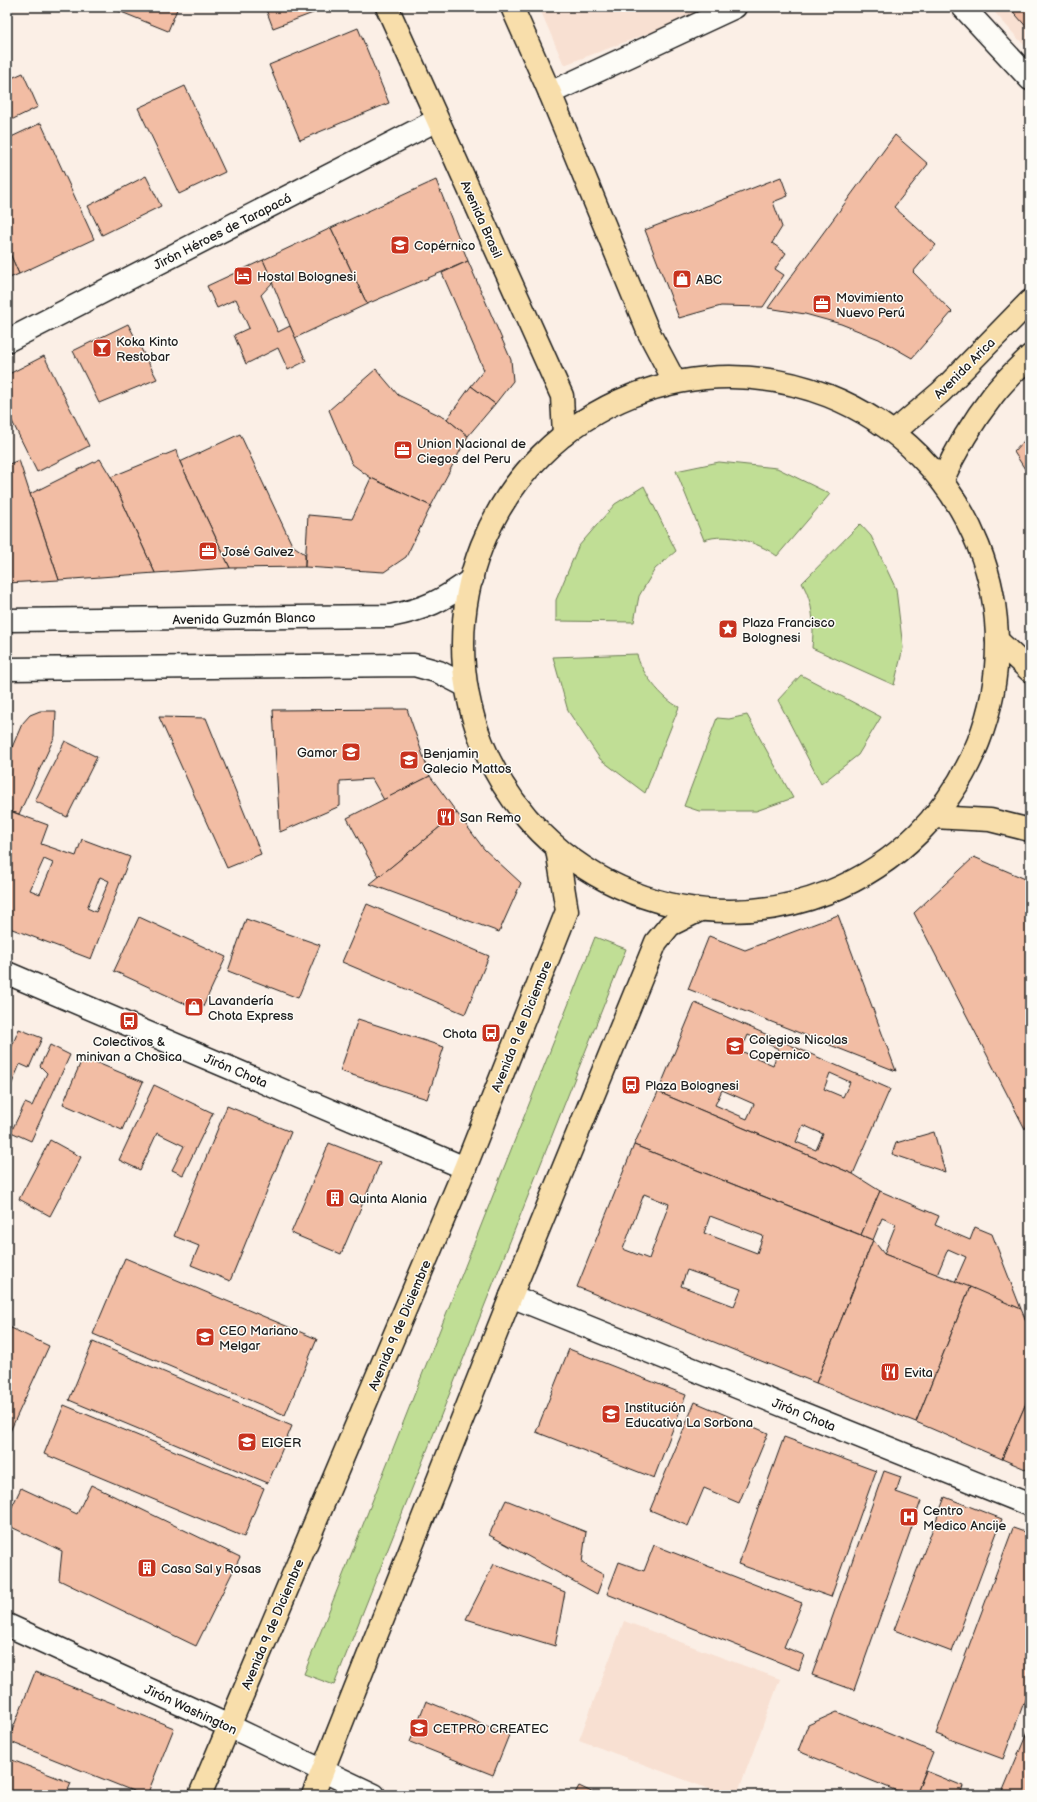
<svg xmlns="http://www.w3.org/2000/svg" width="1037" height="1802" font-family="'Balsamiq Sans',sans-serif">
  <rect width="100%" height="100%" fill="#fbefe6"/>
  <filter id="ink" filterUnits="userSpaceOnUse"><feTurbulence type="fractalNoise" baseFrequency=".025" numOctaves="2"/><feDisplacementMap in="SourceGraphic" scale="8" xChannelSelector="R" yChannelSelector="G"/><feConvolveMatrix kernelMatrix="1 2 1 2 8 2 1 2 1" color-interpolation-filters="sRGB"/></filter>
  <g filter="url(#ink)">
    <g fill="#f8e0d2">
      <polygon points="539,7 719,7 564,65"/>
      <polygon points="990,7 1030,7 1030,52"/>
      <polygon points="624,1621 780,1679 737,1795 707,1795 709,1789 579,1740"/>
    </g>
    <g fill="#c0de95" stroke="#6e7d58">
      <path d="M719,462L777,468L830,494L777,556C758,542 727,532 704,540L676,471Z"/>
      <polygon points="644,486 676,551 655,569 639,596 634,622 556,621 556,600 578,547 615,504"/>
      <path d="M860,524L871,536L896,589L903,648L894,685L812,648C814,625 814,604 802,583Z"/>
      <path d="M637,654C639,670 663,700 679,707L645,793L600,759L568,711L553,657Z"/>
      <polygon points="801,675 881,717 858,755 821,784 778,700"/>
      <polygon points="747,715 793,798 756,811 699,811 684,806 717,718 729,719"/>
      <polygon points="595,937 626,949 334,1685 304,1674"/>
    </g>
    <g fill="#f2bda4" stroke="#1c1c1c" fill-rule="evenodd">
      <polygon points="109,7 178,7 168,31"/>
      <polygon points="265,7 329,7 273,28"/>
      <polygon points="1009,7 1030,7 1030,31"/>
      <polygon points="358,28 389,103 300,140 269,65"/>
      <polygon points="23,73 38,107 7,122 7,80"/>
      <polygon points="185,86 225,172 179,194 138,108"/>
      <polygon points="41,123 94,239 19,274 7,247 7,139"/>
      <polygon points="895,135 928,164 894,207 936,245 913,272 952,312 912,358 879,339 841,324 805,314 768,308"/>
      <polygon points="146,176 161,206 102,235 88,206"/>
      <polygon points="781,177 788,196 773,202 782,227 772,243 786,253 775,269 784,275 763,307 721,306 679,318 645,230"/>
      <polygon points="436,180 468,261 367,304 331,228"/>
      <polygon points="331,228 367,304 295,338 263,260"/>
      <polygon points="7,247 19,274 7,279"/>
      <polygon points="263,260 273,282 261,295 278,332 290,326 306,361 288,370 278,348 246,364 234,335 249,328 236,299 217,308 207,286"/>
      <polygon points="468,261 511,360 513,381 495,404 471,386 484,370 442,273"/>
      <polygon points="128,324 157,379 99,403 73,351"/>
      <polygon points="44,356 89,446 37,472 7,411 7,375"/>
      <polygon points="376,369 398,395 447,419 468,436 431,506 371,478 352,464 329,410"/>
      <polygon points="471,386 495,404 468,436 447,419"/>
      <polygon points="240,434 292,545 305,554 305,567 230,568 180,462"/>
      <polygon points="1030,434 1030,477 1014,452"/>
      <polygon points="177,450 180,462 230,568 155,573 111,477"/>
      <polygon points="100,459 111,477 155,573 59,580 30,494"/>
      <polygon points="19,460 30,494 59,580 7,583 7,465"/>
      <polygon points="371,478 431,506 406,557 384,572 305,567 308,515 352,519"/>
      <polygon points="407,709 430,776 384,800 372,779 340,781 340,806 280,832 273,710"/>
      <polygon points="40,711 56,711 55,736 19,814 7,810 7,759 22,724 30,715"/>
      <polygon points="159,717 206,718 261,854 227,868"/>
      <polygon points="65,741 97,757 67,817 35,801"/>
      <polygon points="430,776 457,813 379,877 347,818"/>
      <path d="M7,810L48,825L41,844L76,856L82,839L130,857L91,959L7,927ZM44,859L53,863L40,894L30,890ZM100,877L109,881L96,912L87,908Z"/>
      <polygon points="457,813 484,849 521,883 499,932 370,884"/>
      <polygon points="974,857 1030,881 1030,1119 1025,1129 914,913"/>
      <polygon points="367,904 489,956 465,1014 342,962"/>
      <polygon points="838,915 896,1071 688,989 709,936 745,950"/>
      <polygon points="139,917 226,957 201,1011 114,971"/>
      <polygon points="246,919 320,945 298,998 228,971"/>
      <path d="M695,1003L890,1089L853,1174L658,1092ZM748,1035L779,1049L773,1065L741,1051ZM830,1073L850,1082L843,1097L824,1089ZM722,1090L754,1104L747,1119L715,1105ZM803,1125L823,1134L816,1150L796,1142Z"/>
      <polygon points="358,1019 444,1047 427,1099 340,1071"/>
      <polygon points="19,1029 42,1038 29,1068 20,1064 8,1093 7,1058"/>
      <polygon points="50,1045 70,1055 31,1141 11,1132 25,1103 32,1106 47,1073 40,1066"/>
      <polygon points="83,1057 143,1082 122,1130 63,1104"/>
      <polygon points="154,1085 213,1113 183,1175 172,1170 184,1146 157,1133 140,1170 119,1160"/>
      <polygon points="658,1092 853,1174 880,1191 861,1235 634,1145"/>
      <polygon points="227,1106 291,1132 230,1281 191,1265 199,1246 174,1236"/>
      <polygon points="934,1132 945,1172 892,1154 896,1143"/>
      <polygon points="50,1140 81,1157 50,1216 19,1199"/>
      <polygon points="329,1143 380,1163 341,1254 291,1233"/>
      <path d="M634,1145L873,1240L816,1383L577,1287ZM644,1194L669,1204L649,1259L623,1249ZM710,1216L763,1236L757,1253L704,1233ZM687,1270L741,1289L734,1306L681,1286Z"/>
      <polygon points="880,1191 939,1216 935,1225 970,1240 975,1227 992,1234 1021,1309 955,1282 966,1257 948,1249 937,1275 884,1254 896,1224 882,1218 873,1240 861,1235"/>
      <polygon points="873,1240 884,1254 970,1287 916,1422 816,1383"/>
      <polygon points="125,1258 317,1339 285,1415 93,1334"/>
      <polygon points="970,1287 1021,1309 1030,1330 1030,1394 1002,1459 916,1422"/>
      <polygon points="7,1326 49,1346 7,1438"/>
      <polygon points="93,1342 292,1426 268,1483 69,1400"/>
      <polygon points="569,1349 686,1395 654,1478 536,1432"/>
      <polygon points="1030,1394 1030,1471 1002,1459"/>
      <polygon points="695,1402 768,1433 739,1503 704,1488 688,1526 650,1510"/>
      <polygon points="64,1405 264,1488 244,1537 44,1454"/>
      <polygon points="784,1437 876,1471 831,1597 738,1564"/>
      <polygon points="884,1471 901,1477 896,1492 921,1501 854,1690 812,1675"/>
      <polygon points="91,1485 240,1557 196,1646 59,1580 62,1551 7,1525 7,1517 21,1488 77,1514"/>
      <polygon points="945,1497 1002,1519 952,1652 894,1630"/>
      <polygon points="506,1500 586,1532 582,1563 604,1575 597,1594 489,1535"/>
      <polygon points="1013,1528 1030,1534 1030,1686 1003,1759 936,1734"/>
      <polygon points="654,1545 802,1603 784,1647 804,1655 799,1670 607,1594 619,1562 644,1571"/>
      <polygon points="494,1564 565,1592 555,1646 466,1619"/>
      <polygon points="35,1672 174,1728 147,1795 143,1795 8,1741"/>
      <polygon points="426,1701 509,1735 493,1775 410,1742"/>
      <polygon points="837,1712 933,1752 916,1795 907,1795 798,1751 808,1725"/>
      <polygon points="1030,1726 1030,1795 1001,1795"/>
      <polygon points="7,1758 71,1783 66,1795 7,1795"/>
      <polygon points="926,1771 963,1786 960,1795 916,1795"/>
      <polygon points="579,1786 598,1795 574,1795"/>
    </g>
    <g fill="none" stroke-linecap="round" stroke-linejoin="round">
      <g stroke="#1c1c1c" stroke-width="25">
        <g id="street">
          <polyline points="963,7 1030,79"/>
          <polyline points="550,93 735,7"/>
          <polyline points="7,341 437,120"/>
          <polyline points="7,973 465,1168"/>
          <polyline points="511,1296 1030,1505"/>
        </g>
      </g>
      <g stroke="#1c1c1c" stroke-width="25">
        <g id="secondary">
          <path d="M7,620L390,616C426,609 442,601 472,579"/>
          <polyline points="7,669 414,665 439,672 466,686"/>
          <polyline points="7,1625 229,1726 374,1795"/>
        </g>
      </g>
      <g stroke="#1c1c1c" stroke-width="25">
        <g id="primary">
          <polyline points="387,7 562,396 564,435"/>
          <polyline points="512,7 550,93 648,331 675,382"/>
          <circle cx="730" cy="644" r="267"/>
          <polyline points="894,432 941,392 1030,301"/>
          <path d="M942,481C956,449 973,421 994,394C1005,380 1018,368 1030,356"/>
          <polyline points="997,640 1030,671"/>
          <polyline points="933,817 990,820 1030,830"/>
          <polyline points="200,1795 465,1168 567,911 557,849"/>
          <polyline points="313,1795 511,1296 656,942 670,925 700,910"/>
        </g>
      </g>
      <use href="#street" stroke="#fdfcf7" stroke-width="22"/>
      <use href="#secondary" stroke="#fdfcf7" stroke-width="22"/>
      <use href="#primary" stroke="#f8deab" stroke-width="22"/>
    </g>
  </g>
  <defs>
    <g id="school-square" transform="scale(1)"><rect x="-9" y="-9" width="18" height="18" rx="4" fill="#c8321e" stroke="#fdfcf7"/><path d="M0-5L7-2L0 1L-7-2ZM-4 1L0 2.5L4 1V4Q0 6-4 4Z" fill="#fff"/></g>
    <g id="hotel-square" transform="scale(1)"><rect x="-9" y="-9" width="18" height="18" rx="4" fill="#c8321e" stroke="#fdfcf7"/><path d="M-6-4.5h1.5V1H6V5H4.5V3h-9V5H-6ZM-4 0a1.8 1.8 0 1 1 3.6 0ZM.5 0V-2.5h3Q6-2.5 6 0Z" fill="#fff"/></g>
    <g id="shop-square" transform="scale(1)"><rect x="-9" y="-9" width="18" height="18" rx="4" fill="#c8321e" stroke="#fdfcf7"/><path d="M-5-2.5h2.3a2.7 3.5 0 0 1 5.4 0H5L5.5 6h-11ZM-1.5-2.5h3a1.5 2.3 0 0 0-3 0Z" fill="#fff"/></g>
    <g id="office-square" transform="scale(1)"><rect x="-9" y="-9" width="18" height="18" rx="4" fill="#c8321e" stroke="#fdfcf7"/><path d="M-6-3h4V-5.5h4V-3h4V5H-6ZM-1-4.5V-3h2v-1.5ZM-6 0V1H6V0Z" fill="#fff"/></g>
    <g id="bar-square" transform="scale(1)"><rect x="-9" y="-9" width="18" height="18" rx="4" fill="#c8321e" stroke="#fdfcf7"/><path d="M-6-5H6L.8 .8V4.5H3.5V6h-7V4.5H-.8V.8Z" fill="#fff"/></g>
    <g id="sight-square" transform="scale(1)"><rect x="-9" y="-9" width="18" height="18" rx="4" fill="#c8321e" stroke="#fdfcf7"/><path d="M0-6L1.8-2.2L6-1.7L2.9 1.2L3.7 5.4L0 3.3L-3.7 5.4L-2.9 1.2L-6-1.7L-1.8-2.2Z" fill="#fff"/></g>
    <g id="restaurant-square" transform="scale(1)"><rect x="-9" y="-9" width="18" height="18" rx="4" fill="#c8321e" stroke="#fdfcf7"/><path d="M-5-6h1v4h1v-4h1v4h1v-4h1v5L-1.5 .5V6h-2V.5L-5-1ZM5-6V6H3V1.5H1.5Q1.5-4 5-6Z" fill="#fff"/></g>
    <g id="bus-square" transform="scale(1)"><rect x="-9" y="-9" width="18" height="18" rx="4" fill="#c8321e" stroke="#fdfcf7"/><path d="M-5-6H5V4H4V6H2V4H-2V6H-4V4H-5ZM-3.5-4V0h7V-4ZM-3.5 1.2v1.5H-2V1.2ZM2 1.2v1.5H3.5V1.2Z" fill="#fff"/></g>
    <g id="building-square" transform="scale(1)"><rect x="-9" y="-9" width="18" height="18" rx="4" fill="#c8321e" stroke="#fdfcf7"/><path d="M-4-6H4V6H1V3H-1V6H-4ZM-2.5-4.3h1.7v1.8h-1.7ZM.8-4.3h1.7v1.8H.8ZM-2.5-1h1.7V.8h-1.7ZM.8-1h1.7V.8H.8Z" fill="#fff"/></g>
    <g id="university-square" transform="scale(1)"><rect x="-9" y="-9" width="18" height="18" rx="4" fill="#c8321e" stroke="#fdfcf7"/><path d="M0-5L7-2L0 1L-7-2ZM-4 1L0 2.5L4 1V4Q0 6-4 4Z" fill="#fff"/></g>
    <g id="hospital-square" transform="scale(1)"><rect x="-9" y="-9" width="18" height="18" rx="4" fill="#c8321e" stroke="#fdfcf7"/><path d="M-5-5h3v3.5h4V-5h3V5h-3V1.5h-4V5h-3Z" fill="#fff"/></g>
  </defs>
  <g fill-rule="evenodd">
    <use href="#school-square" x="400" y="245"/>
    <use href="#hotel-square" x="243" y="276"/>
    <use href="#shop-square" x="682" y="279"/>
    <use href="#office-square" x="822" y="304"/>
    <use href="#bar-square" x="102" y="348"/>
    <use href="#office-square" x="403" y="450"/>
    <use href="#office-square" x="208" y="551"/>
    <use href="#sight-square" x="728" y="629"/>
    <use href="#school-square" x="351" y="752"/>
    <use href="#school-square" x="409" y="760"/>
    <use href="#restaurant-square" x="446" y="817"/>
    <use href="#shop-square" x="194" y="1007"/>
    <use href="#bus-square" x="129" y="1021"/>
    <use href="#bus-square" x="491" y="1033"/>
    <use href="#school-square" x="735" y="1046"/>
    <use href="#bus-square" x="631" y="1085"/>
    <use href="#building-square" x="335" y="1198"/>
    <use href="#school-square" x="205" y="1337"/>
    <use href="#restaurant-square" x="890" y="1372"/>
    <use href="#school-square" x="611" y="1414"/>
    <use href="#university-square" x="247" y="1442"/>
    <use href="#hospital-square" x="909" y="1517"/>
    <use href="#building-square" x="147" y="1568"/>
    <use href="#university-square" x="419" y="1728"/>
  </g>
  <g text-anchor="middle" stroke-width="3" stroke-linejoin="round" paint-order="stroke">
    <g font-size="13" fill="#1c1c1c" stroke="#fdfcf7">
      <text transform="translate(482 219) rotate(66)" y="5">Avenida Brasil</text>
      <text transform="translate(222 231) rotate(-27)" y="5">Jirón Héroes de Tarapacá</text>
      <text transform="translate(964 368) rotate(-45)" y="5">Avenida Arica</text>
      <text transform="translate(244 618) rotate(-1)" y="5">Avenida Guzmán Blanco</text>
      <text transform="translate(521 1026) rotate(-68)" y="5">Avenida 9 de Diciembre</text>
      <text transform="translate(236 1070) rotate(23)" y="5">Jirón Chota</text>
      <text transform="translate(399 1325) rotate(-67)" y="5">Avenida 9 de Diciembre</text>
      <text transform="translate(804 1414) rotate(22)" y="5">Jirón Chota</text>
      <text transform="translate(272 1624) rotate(-67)" y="5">Avenida 9 de Diciembre</text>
      <text transform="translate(191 1709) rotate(25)" y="5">Jirón Washington</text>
    </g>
    <g font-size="13" fill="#1c1c1c" stroke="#fdfcf7" text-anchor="start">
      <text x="414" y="250">Copérnico</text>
      <text x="257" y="281">Hostal Bolognesi</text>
      <text x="696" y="284">ABC</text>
      <text x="836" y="302">Movimiento<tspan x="836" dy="15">Nuevo Perú</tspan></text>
      <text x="116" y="346">Koka Kinto<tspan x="116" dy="15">Restobar</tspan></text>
      <text x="417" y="448">Union Nacional de<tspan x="417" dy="15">Ciegos del Peru</tspan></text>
      <text x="222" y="556">José Galvez</text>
      <text x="742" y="627">Plaza Francisco<tspan x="742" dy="15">Bolognesi</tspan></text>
      <text x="337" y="757" text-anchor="end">Gamor</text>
      <text x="423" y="758">Benjamin<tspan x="423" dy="15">Galecio Mattos</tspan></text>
      <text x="460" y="822">San Remo</text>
      <text x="208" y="1005">Lavandería<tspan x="208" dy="15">Chota Express</tspan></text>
      <text x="477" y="1038" text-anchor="end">Chota</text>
      <text x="749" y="1044">Colegios Nicolas<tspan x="749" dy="15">Copernico</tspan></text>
      <text x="129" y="1046" text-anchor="middle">Colectivos &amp;<tspan x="129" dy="15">minivan a Chosica</tspan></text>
      <text x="645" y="1090">Plaza Bolognesi</text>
      <text x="349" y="1203">Quinta Alania</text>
      <text x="219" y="1335">CEO Mariano<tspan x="219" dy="15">Melgar</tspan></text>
      <text x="904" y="1377">Evita</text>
      <text x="625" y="1412">Institución<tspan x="625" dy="15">Educativa La Sorbona</tspan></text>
      <text x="261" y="1447">EIGER</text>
      <text x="923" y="1515">Centro<tspan x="923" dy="15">Medico Ancije</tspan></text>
      <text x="161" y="1573">Casa Sal y Rosas</text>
      <text x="433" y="1733">CETPRO CREATEC</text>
    </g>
  </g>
  <rect width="1037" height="1802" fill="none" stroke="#fdfcf7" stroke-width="24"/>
  <rect x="12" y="12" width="1013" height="1778" fill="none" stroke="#1c1c1c" stroke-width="1.5" filter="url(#ink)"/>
</svg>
